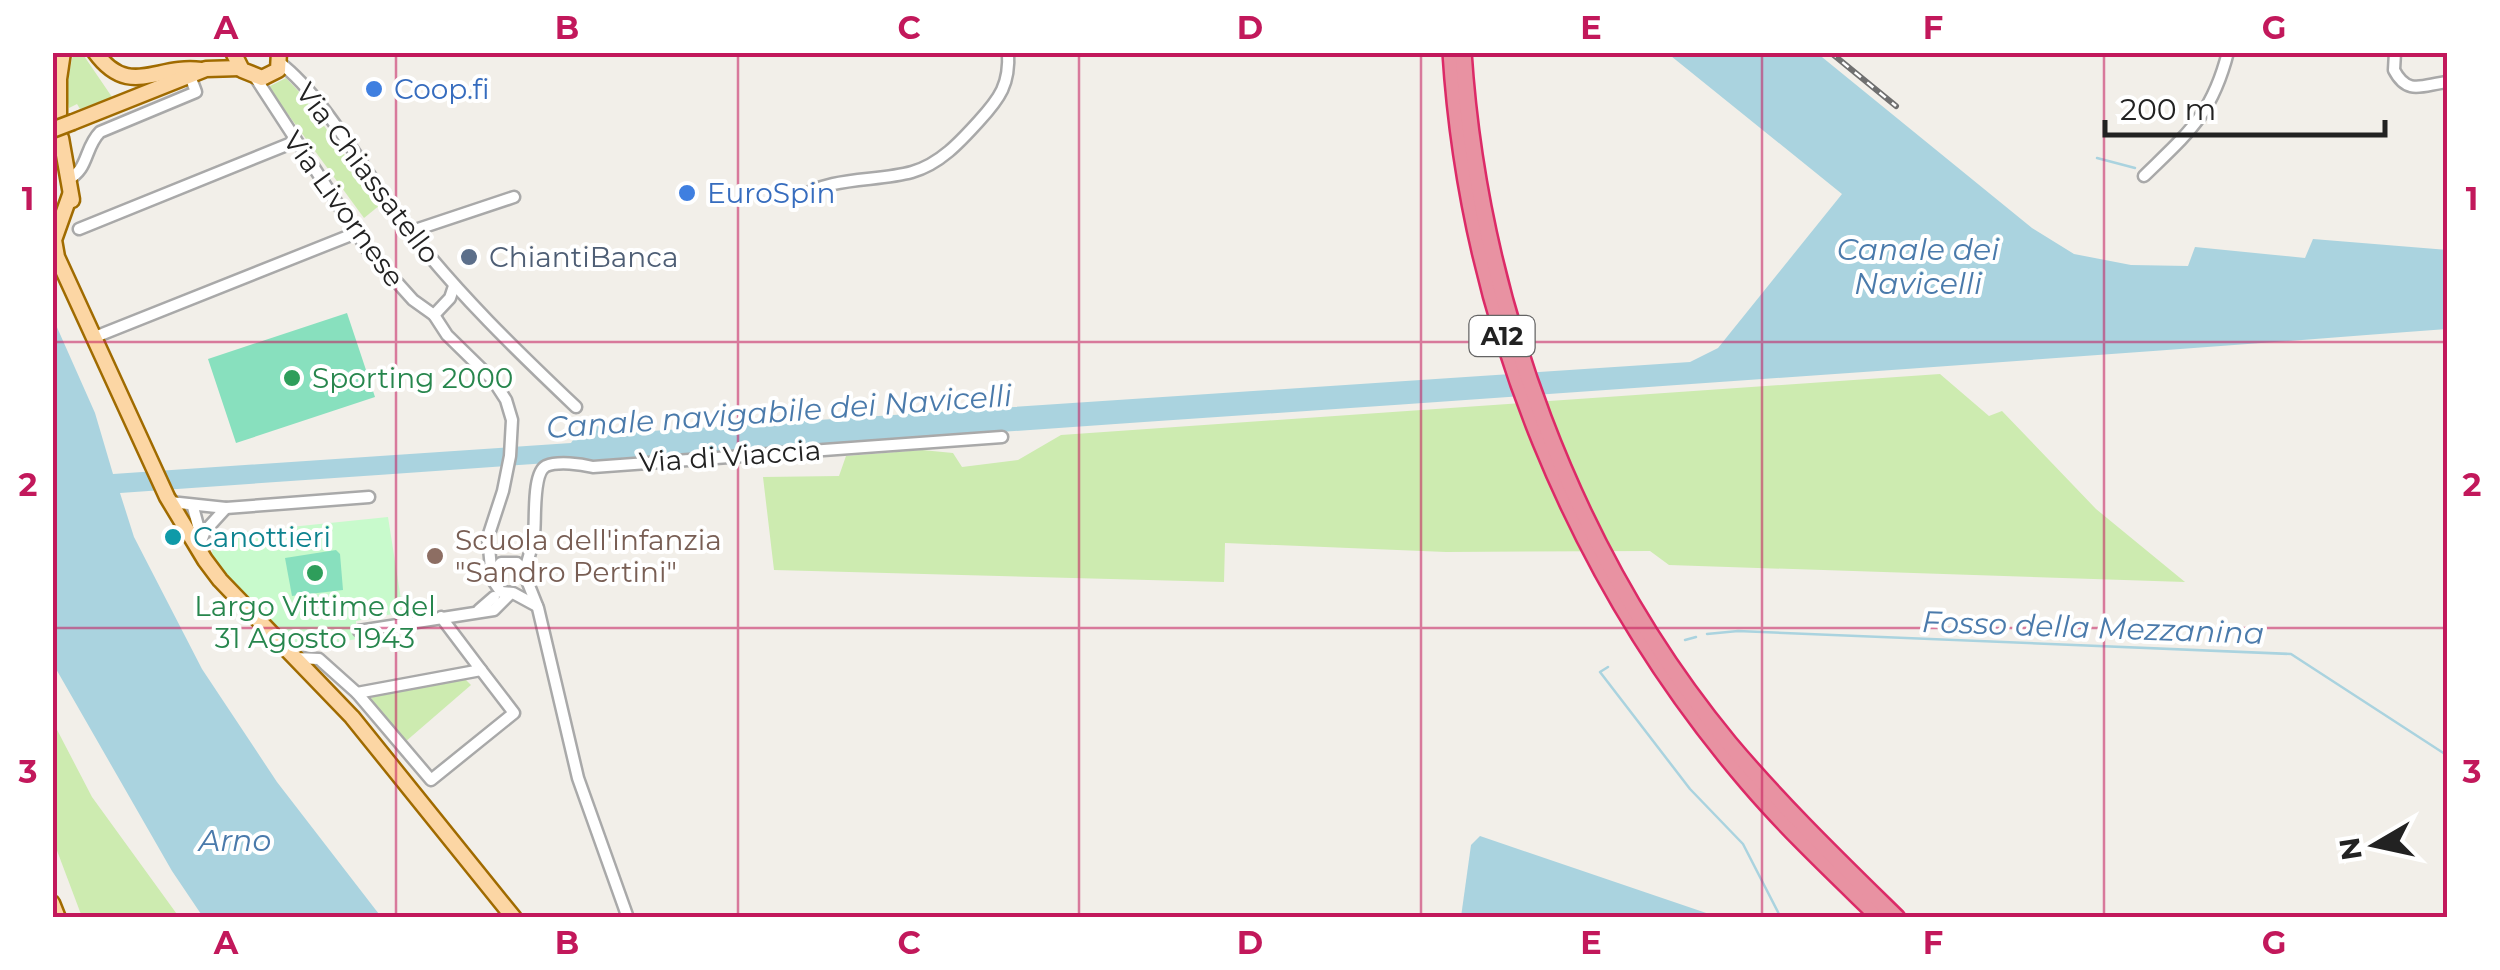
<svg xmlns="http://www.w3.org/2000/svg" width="2500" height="970" font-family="Montserrat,sans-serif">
  <rect width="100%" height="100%" fill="#f2efe9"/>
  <g fill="#cdebb0">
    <path d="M82,53L112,97L80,109L77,104L69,108C65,92 69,72 73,55Z"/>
    <polygon points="286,78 303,96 380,205 364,218 268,87"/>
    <polygon points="1940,374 1989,416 2002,411 2096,509 2185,582 1669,565 1650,551 1446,552 1225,543 1224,582 774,570 763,477 839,476 846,456 922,450 953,453 962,467 1018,460 1061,435"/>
    <polygon points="464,678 471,685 405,742 372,704 371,699 376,693"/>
    <polygon points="53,722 92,797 179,917 82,917 53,840"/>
  </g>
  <polygon fill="#c8facc" points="388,517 403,612 356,621 357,639 299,649 219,569 212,558 213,535"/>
  <g fill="#88e0be">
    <polygon points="347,313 375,397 236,443 208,359"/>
    <polygon points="336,550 340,554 343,590 292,596 285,558"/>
  </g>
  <g fill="#aad3df">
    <path d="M1666,52L1817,53L2032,228L2074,254L2131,265L2188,266L2195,247L2305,258L2313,239L2448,250L2447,329C1672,388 896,438 120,493L134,537L202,669L277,782L382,918L203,917L172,871L52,662V316L95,413L113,474L571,443L585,422L606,429L651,431L1690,362L1718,348L1842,194Z"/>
    <polygon points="1480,836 1718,917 1461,917 1471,845"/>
  </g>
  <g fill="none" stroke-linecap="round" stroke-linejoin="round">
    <g stroke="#aad3df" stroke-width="2.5">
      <polyline points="2097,158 2135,168"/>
      <polyline points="1707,634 1738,631 2291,654 2448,756"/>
      <polyline points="1685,640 1696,637"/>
      <polyline points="1608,667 1600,672 1690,789 1743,844 1781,918"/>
      <polyline points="2447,918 2448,907"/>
    </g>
    <g stroke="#a9a9a9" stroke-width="15">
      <g id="minor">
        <path d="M2395,52L2394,70C2408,97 2424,84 2448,82"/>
        <path d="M280,63C325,97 370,181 407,228C457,293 517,351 576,407"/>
        <polyline points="255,77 367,249 413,300 434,315 447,335 493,380 506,400 512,420 510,456 503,491 488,537 492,579 501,592 513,593 537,606"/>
        <path d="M2144,176C2188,133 2212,115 2228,52"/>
        <path d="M67,180C89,170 84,148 100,132L196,92L190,76"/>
        <path d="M799,198C831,176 876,182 912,172C940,164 960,142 979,121C1000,98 1010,84 1008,52"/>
        <polyline points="79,229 294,142"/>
        <polyline points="409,232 514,197"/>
        <polyline points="434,315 450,298 454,286"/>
        <polyline points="95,337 356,233"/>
        <polyline points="170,502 226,508 205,531 198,549"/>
        <polyline points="193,507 201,537"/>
        <polyline points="226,508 369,497"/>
        <path d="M524,572C528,561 532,546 534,534C536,520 532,473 546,466C558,461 581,464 593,467L1002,437"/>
        <polyline points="492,574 501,563 517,563 522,568 538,608 578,778 628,918"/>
        <polyline points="479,610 494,597"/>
        <polyline points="359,631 494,610 511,593"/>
        <polyline points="295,658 319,659 357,693 481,670 441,617"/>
        <polyline points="357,693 431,780 514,713 481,670"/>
      </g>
    </g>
    <g stroke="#a06b00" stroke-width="19">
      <g id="major">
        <path d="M95,52C129,99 156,64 201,70"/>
        <polyline points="233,52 242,70 262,78 278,70 279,52"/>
        <polyline points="59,116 59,79 63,52"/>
        <polyline points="73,122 206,69 240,68"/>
        <polyline points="61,138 72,200"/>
        <polyline points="70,195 54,240 57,257 167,497 205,560 220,580 352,717 514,918"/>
        <polyline points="52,903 58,918"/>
      </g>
    </g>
    <g stroke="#dc2a67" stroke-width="20">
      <g id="highway">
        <path d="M1451,52C1468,320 1574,579 1748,783C1789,831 1835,874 1880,918"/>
        <path d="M1463,52C1479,297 1572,553 1729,743C1781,805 1839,861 1897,918"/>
      </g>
    </g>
    <use href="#minor" stroke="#fff" stroke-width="10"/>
    <use href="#major" stroke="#fcd6a4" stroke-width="14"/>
    <use href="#highway" stroke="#e892a2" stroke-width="15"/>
    <g stroke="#707070" stroke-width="6">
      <polyline id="rail" points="1830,52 1896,106"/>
    </g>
    <use href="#rail" stroke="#fff" stroke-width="2.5" stroke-dasharray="8" stroke-linecap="butt"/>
    <g stroke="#a06b00" stroke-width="19" stroke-linecap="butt">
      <polyline id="major-bridge" points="52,130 73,122"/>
    </g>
    <use href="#major-bridge" stroke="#fcd6a4" stroke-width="14"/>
  </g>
  <path fill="none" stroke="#c2185b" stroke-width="2.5" stroke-opacity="0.55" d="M396,52V918M738,52V918M1079,52V918M1421,52V918M1762,52V918M2104,52V918M52,342H2448M52,628H2448"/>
  <g fill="#3f7fe0" stroke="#fff" stroke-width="4">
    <circle cx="374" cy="89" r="10"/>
    <circle cx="687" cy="193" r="10"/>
  </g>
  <circle fill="#5c6f8a" stroke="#fff" stroke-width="4" cx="469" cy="257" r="10"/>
  <g fill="#2e9e5b" stroke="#fff" stroke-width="4">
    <circle cx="292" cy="378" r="10"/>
    <circle cx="315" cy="573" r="10"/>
  </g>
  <circle fill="#0f9aa8" stroke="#fff" stroke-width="4" cx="173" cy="537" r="10"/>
  <circle fill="#8d6e63" stroke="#fff" stroke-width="4" cx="435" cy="556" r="10"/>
  <g text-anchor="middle" stroke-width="8" stroke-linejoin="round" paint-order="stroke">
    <rect fill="#fff" stroke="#646464" stroke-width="2.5" x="1469.5" y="316" width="65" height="40" rx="8"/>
    <g font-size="25" font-weight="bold" fill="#222">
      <text x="1502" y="345">A12</text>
    </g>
    <g font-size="28" fill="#366cbe" stroke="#fff" text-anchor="start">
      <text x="394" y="99">Coop.fi</text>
      <text x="707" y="203">EuroSpin</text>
    </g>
    <g font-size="28" fill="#222" stroke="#fff">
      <text transform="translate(368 173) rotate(53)" y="10">Via Chiassatello</text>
      <text transform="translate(344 209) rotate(54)" y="10">Via Livornese</text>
      <text transform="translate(730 456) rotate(-4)" y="10">Via di Viaccia</text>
    </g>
    <g font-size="28" fill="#4e5e75" stroke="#fff" text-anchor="start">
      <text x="489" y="267">ChiantiBanca</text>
    </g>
    <g font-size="28" fill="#27864d" stroke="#fff" text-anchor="start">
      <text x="312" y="388">Sporting 2000</text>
      <text x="315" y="616" text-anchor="middle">Largo Vittime del<tspan x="315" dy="32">31 Agosto 1943</tspan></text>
    </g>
    <g font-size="28" fill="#0d838f" stroke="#fff" text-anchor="start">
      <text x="193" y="547">Canottieri</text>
    </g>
    <g font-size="28" fill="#785e54" stroke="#fff" text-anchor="start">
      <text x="455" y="550">Scuola dell'infanzia<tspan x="455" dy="32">"Sandro Pertini"</tspan></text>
    </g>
    <g font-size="30" font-style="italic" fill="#4a7aab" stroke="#fff">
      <text x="1918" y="260">Canale dei<tspan x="1918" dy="34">Navicelli</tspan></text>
      <text transform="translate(779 412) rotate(-4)" y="10">Canale navigabile dei Navicelli</text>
      <text transform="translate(2093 628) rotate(2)" y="10">Fosso della Mezzanina</text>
      <text x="235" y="851">Arno</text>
    </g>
  </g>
  <rect width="2500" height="970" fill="none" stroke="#ffffff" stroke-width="110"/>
  <g transform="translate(2375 845) rotate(261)" stroke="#ffffff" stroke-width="8" paint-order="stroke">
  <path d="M0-8L18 38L0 25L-18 38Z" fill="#222222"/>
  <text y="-15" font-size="28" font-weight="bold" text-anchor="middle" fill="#222222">N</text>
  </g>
  <path d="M2105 120v15h280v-15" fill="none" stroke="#222222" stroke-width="5"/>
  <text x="2120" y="120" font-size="30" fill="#222222" stroke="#ffffff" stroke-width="8" paint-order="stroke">200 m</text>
  <rect x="55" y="55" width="2390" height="860" fill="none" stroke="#c2185b" stroke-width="4"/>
  <g font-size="32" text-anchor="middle" font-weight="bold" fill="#c2185b">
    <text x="226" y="39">A</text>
    <text x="567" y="39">B</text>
    <text x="909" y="39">C</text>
    <text x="1250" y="39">D</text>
    <text x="1591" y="39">E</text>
    <text x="1933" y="39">F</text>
    <text x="2274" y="39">G</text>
    <text x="28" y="210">1</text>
    <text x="2472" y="210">1</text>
    <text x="28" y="496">2</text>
    <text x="2472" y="496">2</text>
    <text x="28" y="783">3</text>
    <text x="2472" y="783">3</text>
    <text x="226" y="954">A</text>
    <text x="567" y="954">B</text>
    <text x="909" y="954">C</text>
    <text x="1250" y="954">D</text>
    <text x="1591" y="954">E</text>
    <text x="1933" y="954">F</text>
    <text x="2274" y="954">G</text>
  </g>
</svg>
